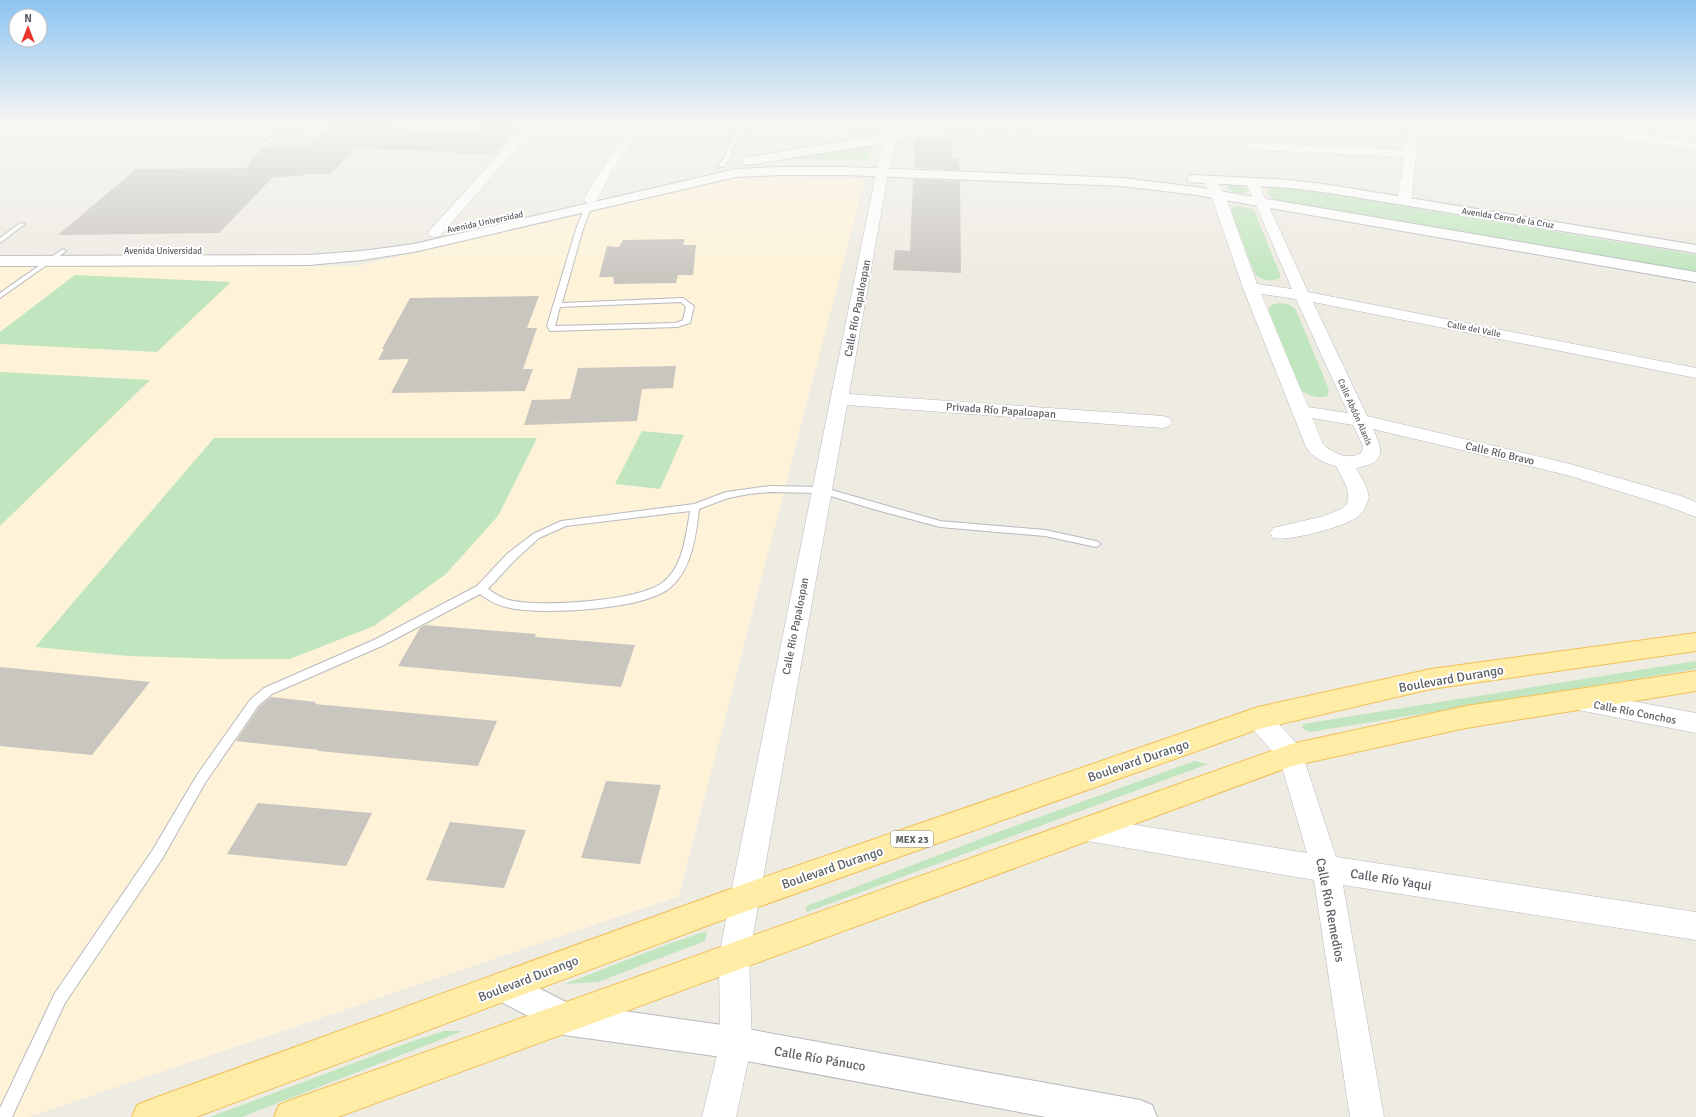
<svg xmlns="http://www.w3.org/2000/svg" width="1696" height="1117" font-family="Signika,sans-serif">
  <rect width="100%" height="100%" fill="#eeebe3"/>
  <polygon fill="#fef3d8" points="730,177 865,179 679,896 29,1117 0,1117 0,265 358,266"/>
  <g fill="#c1e6bf">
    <polygon points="873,143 868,160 780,159"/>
    <path d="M1231,184L1244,185L1249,191C1242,195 1233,193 1227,188V186Z"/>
    <polygon points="1279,187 1294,188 1696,255 1696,273 1282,202 1274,199 1267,193 1270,188"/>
    <path d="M1239,206L1252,209L1255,212L1280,274V278C1272,282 1262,281 1255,274L1231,211L1233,207Z"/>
    <polygon points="75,275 231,282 157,352 0,344 0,332"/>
    <path d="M1280,303L1290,305L1296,310L1329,390L1328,396C1317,399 1307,396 1299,388L1268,309L1273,304Z"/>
    <polygon points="0,372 150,380 0,526"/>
    <polygon points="642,431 684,435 660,489 615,484"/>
    <polygon points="214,438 537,438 498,516 446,574 374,626 290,659 224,659 128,656 35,647"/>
    <polygon points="1696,661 1696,669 1310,732 1303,729 1303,724 1309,723"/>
    <polygon points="1195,761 1208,764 807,912 805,908 809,905 1001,831"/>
    <polygon points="707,931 705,941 598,982 565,984 668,944"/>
    <polygon points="444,1031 463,1031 242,1117 210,1117 410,1042"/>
  </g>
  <g fill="#c9c6c0">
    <polygon points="332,124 393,124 389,128 474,131 481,124 520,124 493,155 453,153 454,152 355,148 331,174 304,174 302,176 273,177 219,233 58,235 136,169 246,168 263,147 308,145"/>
    <polygon points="923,138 952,139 952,158 959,158 960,170 914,168 915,139"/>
    <polygon points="913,179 960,181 961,273 893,270 895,250 910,251"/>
    <polygon points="685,239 683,245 696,245 693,275 678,275 676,283 614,284 613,277 599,277 607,246 619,247 623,240"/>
    <polygon points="539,296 527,328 537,328 523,369 533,369 525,391 391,393 409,359 378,360 384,349 382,349 410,298"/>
    <polygon points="676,366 673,388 642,389 637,421 524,425 532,400 570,399 578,368"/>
    <polygon points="425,625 536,634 535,637 635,645 621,687 398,666 420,628"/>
    <polygon points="0,667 150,682 92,755 0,746"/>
    <polygon points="271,697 316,702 315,704 497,721 478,766 318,751 319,750 236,741 259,707"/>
    <polygon points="606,781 661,785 640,864 581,858"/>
    <polygon points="258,803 372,813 346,866 227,854"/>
    <polygon points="450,822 526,830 504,888 426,880"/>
  </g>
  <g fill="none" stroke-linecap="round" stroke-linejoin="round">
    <g stroke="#b6b9bd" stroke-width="2">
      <g id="service">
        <polygon points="299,124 306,124 270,142 265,141"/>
        <polygon points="741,124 747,124 732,150 732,155 723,167 719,167 718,166 726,155 726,150"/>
        <path d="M830,124C848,124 866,128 885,130C908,133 931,134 954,135C987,135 1018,124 1051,124L992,135L956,138L885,134Z"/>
        <path d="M591,197L594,199L583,229L562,303L683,298L694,306L690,323L677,327L550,331L547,326L576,229L588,199ZM681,302L686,307L683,320L676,323L555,326L560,307Z"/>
        <polygon points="20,223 25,224 0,243 0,238"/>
        <polygon points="63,249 66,251 65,252 0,298 0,293"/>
        <path d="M770,486L821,487L940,521L1045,530L1096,541L1101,544L1096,547L1045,536L940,527L873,509L821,493L770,492L749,494L728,498L699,509C696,536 692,568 671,587C646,610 543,615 510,608C499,606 489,601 480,594L384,645L272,694L258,706L205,783L162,859L65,1003L12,1117H0V1108L55,993L152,851L197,775L250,700L264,688L376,639L477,586L507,554L533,534L561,521L694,504L726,492ZM690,511C686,535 683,568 662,583C638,601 538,608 509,600C501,598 494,593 488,589L515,560L539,538L566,526Z"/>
      </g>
    </g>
    <g stroke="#b6b9bd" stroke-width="1">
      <g id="minor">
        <polygon points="526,124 538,124 440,236 435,237 430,236 428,233 430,230"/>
        <polygon points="632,124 644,124 612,171 596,202 586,202 584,199 600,171"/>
        <polygon points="1408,124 1420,124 1411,201 1409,204 1399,204 1397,201 1404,157 1253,150 1249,149 1247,146 1249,143 1253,142 1405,150"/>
        <polygon points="1546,124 1561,124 1696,142 1696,150 1550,129 1546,128 1544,126"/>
        <polygon points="891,133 895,134 897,137 888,173 849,394 1163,416 1169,418 1172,422 1169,426 1163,428 847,405 749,957 752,1043 736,1117 702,1117 720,1043 719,957 730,898 876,173 885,137 887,134"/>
        <path d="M1209,176L1214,177L1225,195L1257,284L1292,289L1246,182L1247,179H1257L1258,182L1308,292L1696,368V378L1313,302L1367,416L1570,464L1681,496L1696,502V517L1667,506L1567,475L1373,429C1384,452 1385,463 1356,468L1366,486L1369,497C1367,503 1365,509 1361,514C1350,526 1288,542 1273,538L1270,533L1273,528L1324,516L1341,509L1347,504C1352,491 1342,478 1336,466C1324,463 1313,458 1306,447L1243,288L1211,195L1203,180L1204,177ZM1261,294L1296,299L1348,413L1308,407ZM1312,418L1353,425L1363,446L1362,452C1350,461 1333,454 1323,444Z"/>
        <polygon points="1577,691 1696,713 1696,733 1568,708 1565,701 1568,694"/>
        <polygon points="1258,708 1267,711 1300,747 1336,857 1696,912 1696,940 1343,885 1384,1117 1350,1117 1314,880 1087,841 1078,838 1074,829 1078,820 1087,817 1307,853 1280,760 1249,725 1246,718 1249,711"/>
      </g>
    </g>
    <g stroke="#b6b9bd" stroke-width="2">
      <g id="tertiary">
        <polygon points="944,124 968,124 966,127 914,138 748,165 743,164 742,161 743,158 748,157"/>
        <polygon points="780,167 845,167 1122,178 1196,187 1696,272 1696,282 1196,195 1122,186 845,175 780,175 736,177 414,252 362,260 309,265 0,266 0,256 309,255 362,251 414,244 736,169"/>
        <polygon points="1194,175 1289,180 1330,185 1696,245 1696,253 1330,193 1289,188 1189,182 1187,179 1189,176"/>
        <polygon points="505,971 568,1003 736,1027 1140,1100 1152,1105 1157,1117 1046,1117 736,1059 564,1035 494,998 489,987 494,976"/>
      </g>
    </g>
    <g stroke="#f1bf58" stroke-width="2">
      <g id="primary">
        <polygon points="1696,633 1696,651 1431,689 1259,729 744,912 196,1117 132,1117 137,1105 149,1100 744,884 1258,707 1431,669"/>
        <polygon points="1696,671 1696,691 1466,728 1292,766 338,1117 274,1117 279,1105 291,1100 1291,744 1466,706"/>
      </g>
    </g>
    <use href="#service" fill="#fff" fill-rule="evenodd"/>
    <use href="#minor" fill="#fff" fill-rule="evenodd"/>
    <use href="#tertiary" fill="#fff" fill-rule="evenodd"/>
    <use href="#primary" fill="#ffeda7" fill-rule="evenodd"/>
  </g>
  <linearGradient id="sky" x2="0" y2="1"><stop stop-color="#8cc4f1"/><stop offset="0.44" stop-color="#f7f6f2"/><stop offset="1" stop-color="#f7f6f2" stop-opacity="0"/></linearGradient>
  <rect width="1696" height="280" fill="url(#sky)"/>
  <g text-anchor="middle" stroke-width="4" stroke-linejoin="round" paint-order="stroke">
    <g font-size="9" fill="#5b5f64" stroke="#fff">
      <text transform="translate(1508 218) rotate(9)" y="3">Avenida Cerro de la Cruz</text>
      <text transform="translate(485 222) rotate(-12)" y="3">Avenida Universidad</text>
      <text x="163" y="254">Avenida Universidad</text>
      <text transform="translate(1474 329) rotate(11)" y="3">Calle del Valle</text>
      <text transform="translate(1355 412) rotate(66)" y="3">Calle Abdón Alanís</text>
    </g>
    <rect fill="#fff" stroke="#8c8f92" stroke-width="1" x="891" y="831" width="42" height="16" rx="3"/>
    <g font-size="10" font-weight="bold" fill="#5b5f64">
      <text x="912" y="843">MEX 23</text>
    </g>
    <g font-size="11" fill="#5b5f64" stroke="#fff">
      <text transform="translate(857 308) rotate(-79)" y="4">Calle Río Papaloapan</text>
      <text transform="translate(1001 410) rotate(4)" y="4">Privada Río Papaloapan</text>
      <text transform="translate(1500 453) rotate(13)" y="4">Calle Río Bravo</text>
      <text transform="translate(795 626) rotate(-79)" y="4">Calle Río Papaloapan</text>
      <text transform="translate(1635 712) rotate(11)" y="4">Calle Río Conchos</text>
    </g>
    <g font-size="13" fill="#5b5f64" stroke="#fff">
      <text transform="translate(1451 678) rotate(-10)" y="5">Boulevard Durango</text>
      <text transform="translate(1138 760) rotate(-19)" y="5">Boulevard Durango</text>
      <text transform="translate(832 867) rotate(-19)" y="5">Boulevard Durango</text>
      <text transform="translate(1391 879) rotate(9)" y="5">Calle Río Yaqui</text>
      <text transform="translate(1331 910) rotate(79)" y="5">Calle Río Remedios</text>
      <text transform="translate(528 978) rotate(-21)" y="5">Boulevard Durango</text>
      <text transform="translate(820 1058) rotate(10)" y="5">Calle Río Pánuco</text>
    </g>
  </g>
  <g transform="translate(28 28)"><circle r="19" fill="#ffffff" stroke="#bdbfc1"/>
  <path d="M0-3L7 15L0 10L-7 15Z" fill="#e9342e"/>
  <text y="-6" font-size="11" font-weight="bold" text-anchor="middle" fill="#5b5f64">N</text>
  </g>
</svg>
